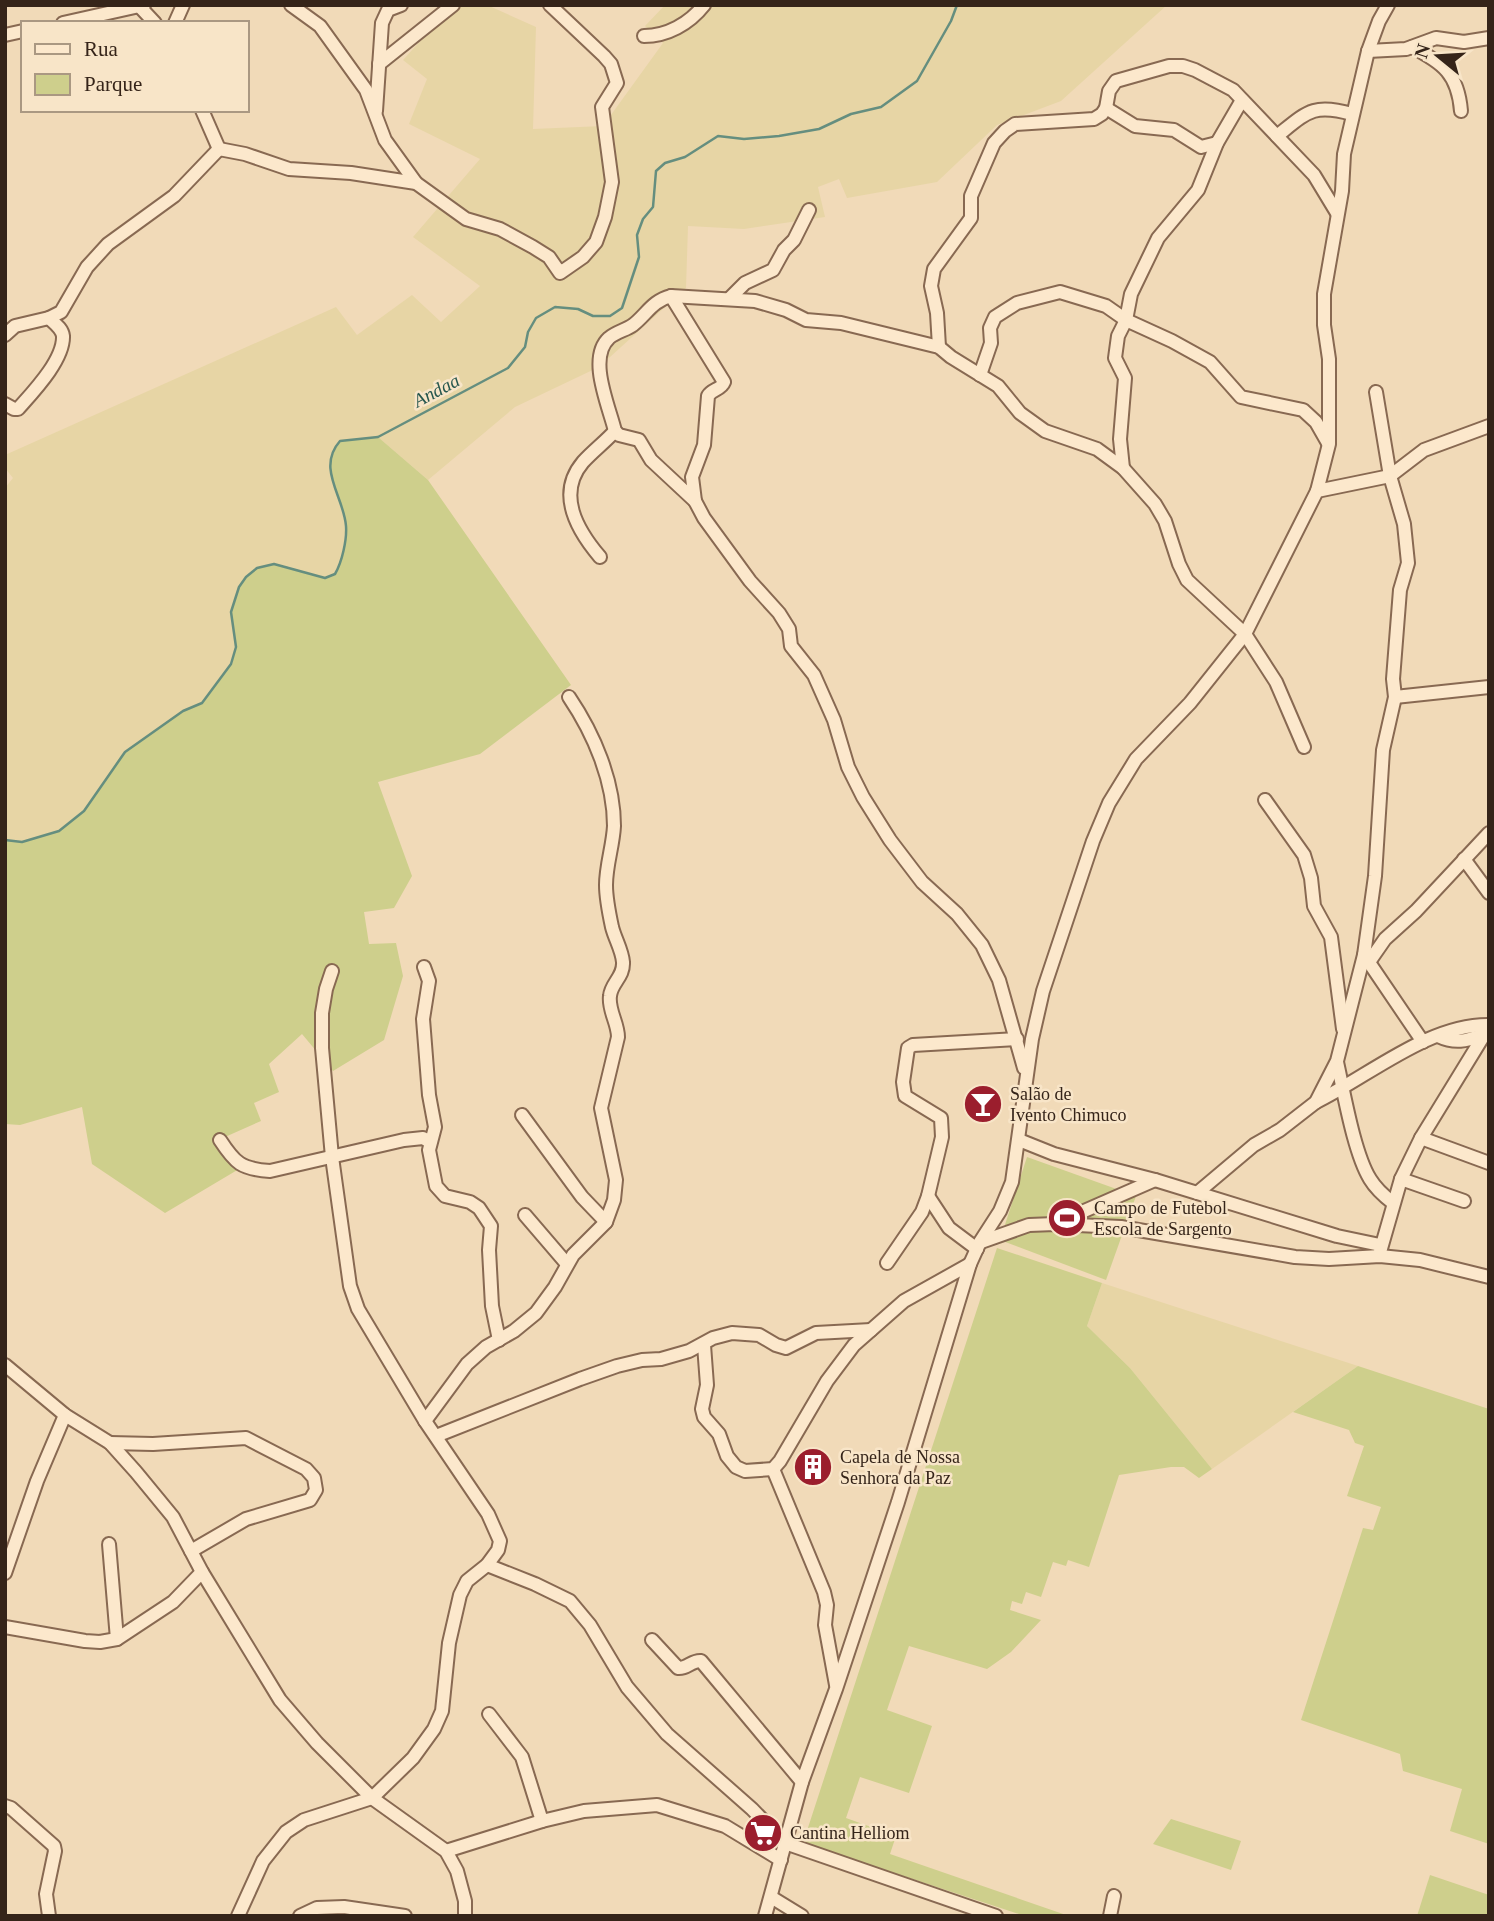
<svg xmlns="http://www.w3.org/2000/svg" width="1494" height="1921" font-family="Georgia,serif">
  <rect width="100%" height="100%" fill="#f1dab8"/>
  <g fill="#e7d5a5">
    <polygon points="453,5 487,5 536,27 533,129 603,126 663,43 645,26 665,5 1167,5 1061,101 997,125 937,182 847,198 839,179 818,187 825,217 744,229 688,226 686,288 599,367 515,407 428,480 378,437 340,506 346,525 341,565 335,574 325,578 311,575 235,632 236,647 231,664 202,702 183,711 122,754 84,811 59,831 22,842 5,840 5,488 13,478 5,468 5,455 336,307 357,335 412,295 441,322 480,286 413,237 480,159 409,124 427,79 403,60"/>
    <polygon points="1102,1283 1358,1366 1212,1469 1130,1368 1087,1326"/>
  </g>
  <g fill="#cecf8c">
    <path d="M378,437L428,480L571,685L480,754L378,782L412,876L394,908L364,912L369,944L396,943L403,976L384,1040L333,1071L302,1034L269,1064L279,1092L254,1103L261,1121L225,1137L239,1169L165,1213L92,1164L82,1107L20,1125L5,1124V840L22,842L59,831L84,811L122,754L183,711L202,702L232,664L236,647L231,612L239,587L246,577L257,568L274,564L324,578L335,574C342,562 347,540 346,526C344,497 316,468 340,441Z"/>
    <polygon points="1027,1157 1136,1196 1106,1280 1000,1240"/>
    <polygon points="997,1248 1102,1283 1087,1326 1130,1368 1212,1469 1199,1478 1184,1467 1171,1467 1119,1475 1089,1567 1068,1560 1066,1566 1053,1562 1041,1597 1026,1592 1022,1604 1012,1601 1010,1610 1041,1620 1011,1652 987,1669 909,1646 887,1710 932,1726 909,1793 860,1777 846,1818 896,1836 890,1854 1069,1916 1025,1916 803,1843"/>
    <polygon points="1358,1366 1489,1409 1489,1844 1450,1831 1462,1789 1403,1771 1400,1754 1301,1720 1363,1528 1373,1530 1381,1507 1347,1496 1364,1446 1355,1443 1349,1430 1293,1412"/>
    <polygon points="1171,1819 1241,1841 1231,1870 1153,1844"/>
    <polygon points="1430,1875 1489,1895 1489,1916 1417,1916"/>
  </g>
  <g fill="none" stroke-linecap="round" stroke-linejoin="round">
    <path stroke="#658e7f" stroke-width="2.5" d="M5,840L22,842L59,831L84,811L125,752L183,711L202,703L231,664L236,647L231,612L239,587L246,577L257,568L274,564L325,578L335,574C342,562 347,540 346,526C344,497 316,468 340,441L378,437L508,368L525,347L528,332L536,318L555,307L578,309L593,316H610L622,308L639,257L637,235L643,219L653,207L656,171L665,163L685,157L718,136L744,139L779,136L819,129L851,114L881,107L917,81L951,21L957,5"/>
    <g stroke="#886952" stroke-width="16">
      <g id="street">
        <polyline points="291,5 320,26 366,90 385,140 416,183"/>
        <polyline points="140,7 155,23"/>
        <polyline points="63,23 144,5"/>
        <polyline points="175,23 183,5"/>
        <polyline points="5,35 23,31"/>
        <path d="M644,36C667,36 689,24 704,5"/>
        <path d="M1412,47C1443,63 1458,74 1461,111"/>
        <polyline points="1368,51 1406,49 1436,38 1464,42 1489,38"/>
        <polyline points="379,64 453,5"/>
        <polyline points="1106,108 1135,126 1174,130 1201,147 1217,143"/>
        <polyline points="202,110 219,149"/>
        <polyline points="376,111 382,23 388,10 401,5"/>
        <path d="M1277,136C1307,112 1313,103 1352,114"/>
        <polyline points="219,149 245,154 289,169 351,173 416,183 466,219 500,229 533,247 549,257 560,273 583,257 596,242 605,217 612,182 602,107 617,83 611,64 604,56 550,5"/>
        <path d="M671,296L724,382C721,390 712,389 708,396L704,445L692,477L695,501L704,518L750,581L779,613L789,629L791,646L814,675L834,720L848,767L863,797L890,840L922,882L957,914L982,945L999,980L1024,1068"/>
        <polyline points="730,298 745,283 773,270 784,250 794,240 809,210"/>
        <polyline points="5,335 15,326 49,318 61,312 87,267 108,244 174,196 219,149"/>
        <polyline points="939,347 937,313 931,286 934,269 971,218 971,196 994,143 1005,131 1015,124 1094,119 1102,114 1106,108 1109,91 1116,81 1169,66 1183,66 1195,70 1233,90 1314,175 1337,213"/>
        <polyline points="980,375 991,343 990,328 995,317 1017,303 1060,292 1106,306 1126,320 1172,341 1210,362 1241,397 1303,410 1316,422 1328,443"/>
        <path d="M5,404L14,409H18C33,392 64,360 63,336C62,328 54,323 49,318"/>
        <polyline points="1123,468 1120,439 1125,378 1115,358 1118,336 1126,320 1131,294 1158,238 1198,190 1217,143 1242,100"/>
        <polyline points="1317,491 1329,444 1329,359 1324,325 1324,294 1342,191 1344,154 1368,51 1379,21 1388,5"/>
        <path d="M695,501L651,460L639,440L619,435L615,431C609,406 587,358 609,338C616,332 626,330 633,325C647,314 652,301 671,296L755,301L786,310L806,320L841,323L939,347L951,357L998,386L1020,413L1045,431L1097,449L1123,468L1155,504L1165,521L1179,564L1187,580L1245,634L1276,682L1304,747"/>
        <path d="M600,557C577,530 556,494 583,462C593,451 605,442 615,431"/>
        <polyline points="1395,697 1489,687"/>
        <polyline points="1265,800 1304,855 1311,878 1314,906 1331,937 1343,1029"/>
        <polyline points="1464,859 1489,893"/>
        <polyline points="1364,955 1423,1042"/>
        <polyline points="1369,962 1385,939 1416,911 1489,833"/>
        <polyline points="424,967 429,981 423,1019 429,1095 435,1127 429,1150 436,1186 445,1196 470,1202 479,1208 491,1226 489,1250 492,1306 499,1340"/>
        <path d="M1438,1036C1455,1044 1466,1041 1483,1035"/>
        <path d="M1337,1062C1344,1093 1354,1153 1370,1179C1376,1189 1384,1196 1393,1203"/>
        <path d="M1316,1102C1369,1076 1429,1024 1489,1025"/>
        <polyline points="522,1115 582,1197 606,1222"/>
        <polyline points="1421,1138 1489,1163"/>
        <path d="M220,1140C235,1163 241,1169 270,1171L404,1140L423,1138L430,1142"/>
        <polyline points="1019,1140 1054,1154 1155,1180 1337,1236 1380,1245"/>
        <polyline points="1401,1179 1464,1201"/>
        <polyline points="1197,1193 1254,1145 1280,1130 1316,1102 1337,1061 1364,955 1375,876 1383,750 1395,697 1393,679 1400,590 1408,563 1404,524 1390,476 1376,392"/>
        <polyline points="928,1196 949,1228 977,1249"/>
        <polyline points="525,1215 567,1264"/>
        <polyline points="1059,1222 1155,1180"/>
        <polyline points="981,1242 1029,1225 1055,1224 1121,1227 1295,1257 1329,1259 1380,1256 1420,1260 1489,1277"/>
        <polyline points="1380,1252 1401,1179 1421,1138 1489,1027"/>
        <polyline points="887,1263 922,1212 928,1196 942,1137 941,1118 905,1096 903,1082 908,1048 913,1045 1017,1039"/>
        <polyline points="704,1345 707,1385 702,1409 704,1417 719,1434 727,1456 736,1467 745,1471 773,1469 780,1461 827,1381 854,1345 904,1301 970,1264"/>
        <polyline points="5,1365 65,1415 110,1443 136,1472 173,1517 202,1572 280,1700 317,1743 372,1798 446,1851 457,1871 465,1901 465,1916"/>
        <path d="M425,1421L467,1364L486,1347L514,1331L536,1313L555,1287L573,1255L606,1222L614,1200L616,1180L601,1108L618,1037C618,1023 608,1010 610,996C611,983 624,977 623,962C622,950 615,939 612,927C609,913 606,898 606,885C606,865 613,846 614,826C614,781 594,734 569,697"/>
        <polyline points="436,1436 580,1379 617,1366 642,1360 661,1359 689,1351 713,1338 732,1333 759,1335 776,1345 786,1348 816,1333 871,1330"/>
        <polyline points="110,1443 153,1444 246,1438 306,1469 314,1478 316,1490 310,1500 246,1519 191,1551"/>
        <polyline points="773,1469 824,1592 827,1605 825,1625 836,1685"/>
        <polyline points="109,1544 117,1639"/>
        <polyline points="487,1565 535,1584 570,1601 590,1625 627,1687 667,1734 752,1809 785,1843 996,1916"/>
        <polyline points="5,1573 37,1481 65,1415"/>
        <polyline points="5,1627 85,1641 100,1642 117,1639 173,1602 202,1572"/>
        <path d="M652,1640L678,1668C687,1669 692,1660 701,1661L802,1782"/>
        <polyline points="489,1714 522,1757 542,1821"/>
        <polyline points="5,1806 11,1808 54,1846 55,1851 46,1894 49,1916"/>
        <polyline points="446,1851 542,1821 584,1811 657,1805 725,1826 781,1860"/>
        <polyline points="771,1897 802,1916"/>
        <polyline points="238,1916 263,1861 286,1832 304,1820 372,1798 413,1758 434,1729 442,1711 449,1643 460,1595 467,1581 487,1565 498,1550 500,1541 488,1514 425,1421 358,1309 350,1286 332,1157 322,1048 322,1013 326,989 332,971"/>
        <polyline points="300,1916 317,1908 344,1907 405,1916"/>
        <polyline points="765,1916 802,1782 836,1689 898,1502 970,1264 980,1242 1000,1211 1012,1182 1032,1039 1043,991 1093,841 1109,803 1136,759 1190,703 1245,634 1317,491 1390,476 1424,450 1489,426"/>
        <polyline points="1110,1916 1114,1896"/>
      </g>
    </g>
    <use href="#street" stroke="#fce8cc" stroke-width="12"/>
  </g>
  <defs>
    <g id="bar-disc" transform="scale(2.0125)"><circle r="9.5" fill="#9b1e2d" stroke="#f8e5c8"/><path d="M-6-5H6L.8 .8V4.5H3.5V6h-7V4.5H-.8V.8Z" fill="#fff"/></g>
    <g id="stadium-disc" transform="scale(2.0125)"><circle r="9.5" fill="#9b1e2d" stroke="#f8e5c8"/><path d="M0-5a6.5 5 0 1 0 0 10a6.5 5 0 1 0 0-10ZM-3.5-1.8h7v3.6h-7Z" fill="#fff"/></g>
    <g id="building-disc" transform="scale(2.0125)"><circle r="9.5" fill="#9b1e2d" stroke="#f8e5c8"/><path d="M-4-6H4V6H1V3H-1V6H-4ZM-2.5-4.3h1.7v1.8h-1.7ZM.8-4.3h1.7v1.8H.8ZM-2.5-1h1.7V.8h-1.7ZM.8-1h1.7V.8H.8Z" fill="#fff"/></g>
    <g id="supermarket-disc" transform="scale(2.0125)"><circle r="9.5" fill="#9b1e2d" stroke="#f8e5c8"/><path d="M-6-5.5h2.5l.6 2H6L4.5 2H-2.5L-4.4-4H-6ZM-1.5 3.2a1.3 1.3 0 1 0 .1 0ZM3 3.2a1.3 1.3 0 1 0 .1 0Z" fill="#fff"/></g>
  </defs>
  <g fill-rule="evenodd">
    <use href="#bar-disc" x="983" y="1104"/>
    <use href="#stadium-disc" x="1067" y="1218"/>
    <use href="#building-disc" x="813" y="1467"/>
    <use href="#supermarket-disc" x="763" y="1833"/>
  </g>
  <g text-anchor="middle" stroke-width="5" stroke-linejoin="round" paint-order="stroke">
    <g font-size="18" fill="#352419" stroke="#f8e5c8" text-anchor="start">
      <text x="1010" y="1100">Salão de<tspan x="1010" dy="21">Ivento Chimuco</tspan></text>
      <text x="1094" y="1214">Campo de Futebol<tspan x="1094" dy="21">Escola de Sargento</tspan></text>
      <text x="840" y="1463">Capela de Nossa<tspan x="840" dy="21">Senhora da Paz</tspan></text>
      <text x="790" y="1839">Cantina Helliom</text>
    </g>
    <g font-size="19" font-style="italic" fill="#27574e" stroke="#f8e5c8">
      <text transform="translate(436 390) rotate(-28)" y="7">Andaa</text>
    </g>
  </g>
  <rect width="1494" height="1921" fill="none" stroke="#352419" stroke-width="14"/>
  <rect x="21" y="21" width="228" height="91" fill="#f8e5c8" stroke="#aa9882" stroke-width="2"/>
  <rect x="35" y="44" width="35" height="10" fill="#fce8cc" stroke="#aa9882" stroke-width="2"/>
  <text x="84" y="56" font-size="21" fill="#352419">Rua</text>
  <rect x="35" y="74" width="35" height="21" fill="#cecf8c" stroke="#aa9882" stroke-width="2"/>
  <text x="84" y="91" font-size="21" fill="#352419">Parque</text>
  <g transform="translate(1438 56) rotate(288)" stroke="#f8e5c8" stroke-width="5" paint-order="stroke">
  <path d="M0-5L12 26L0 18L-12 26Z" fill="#352419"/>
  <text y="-10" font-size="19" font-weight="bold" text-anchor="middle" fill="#352419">N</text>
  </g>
</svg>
